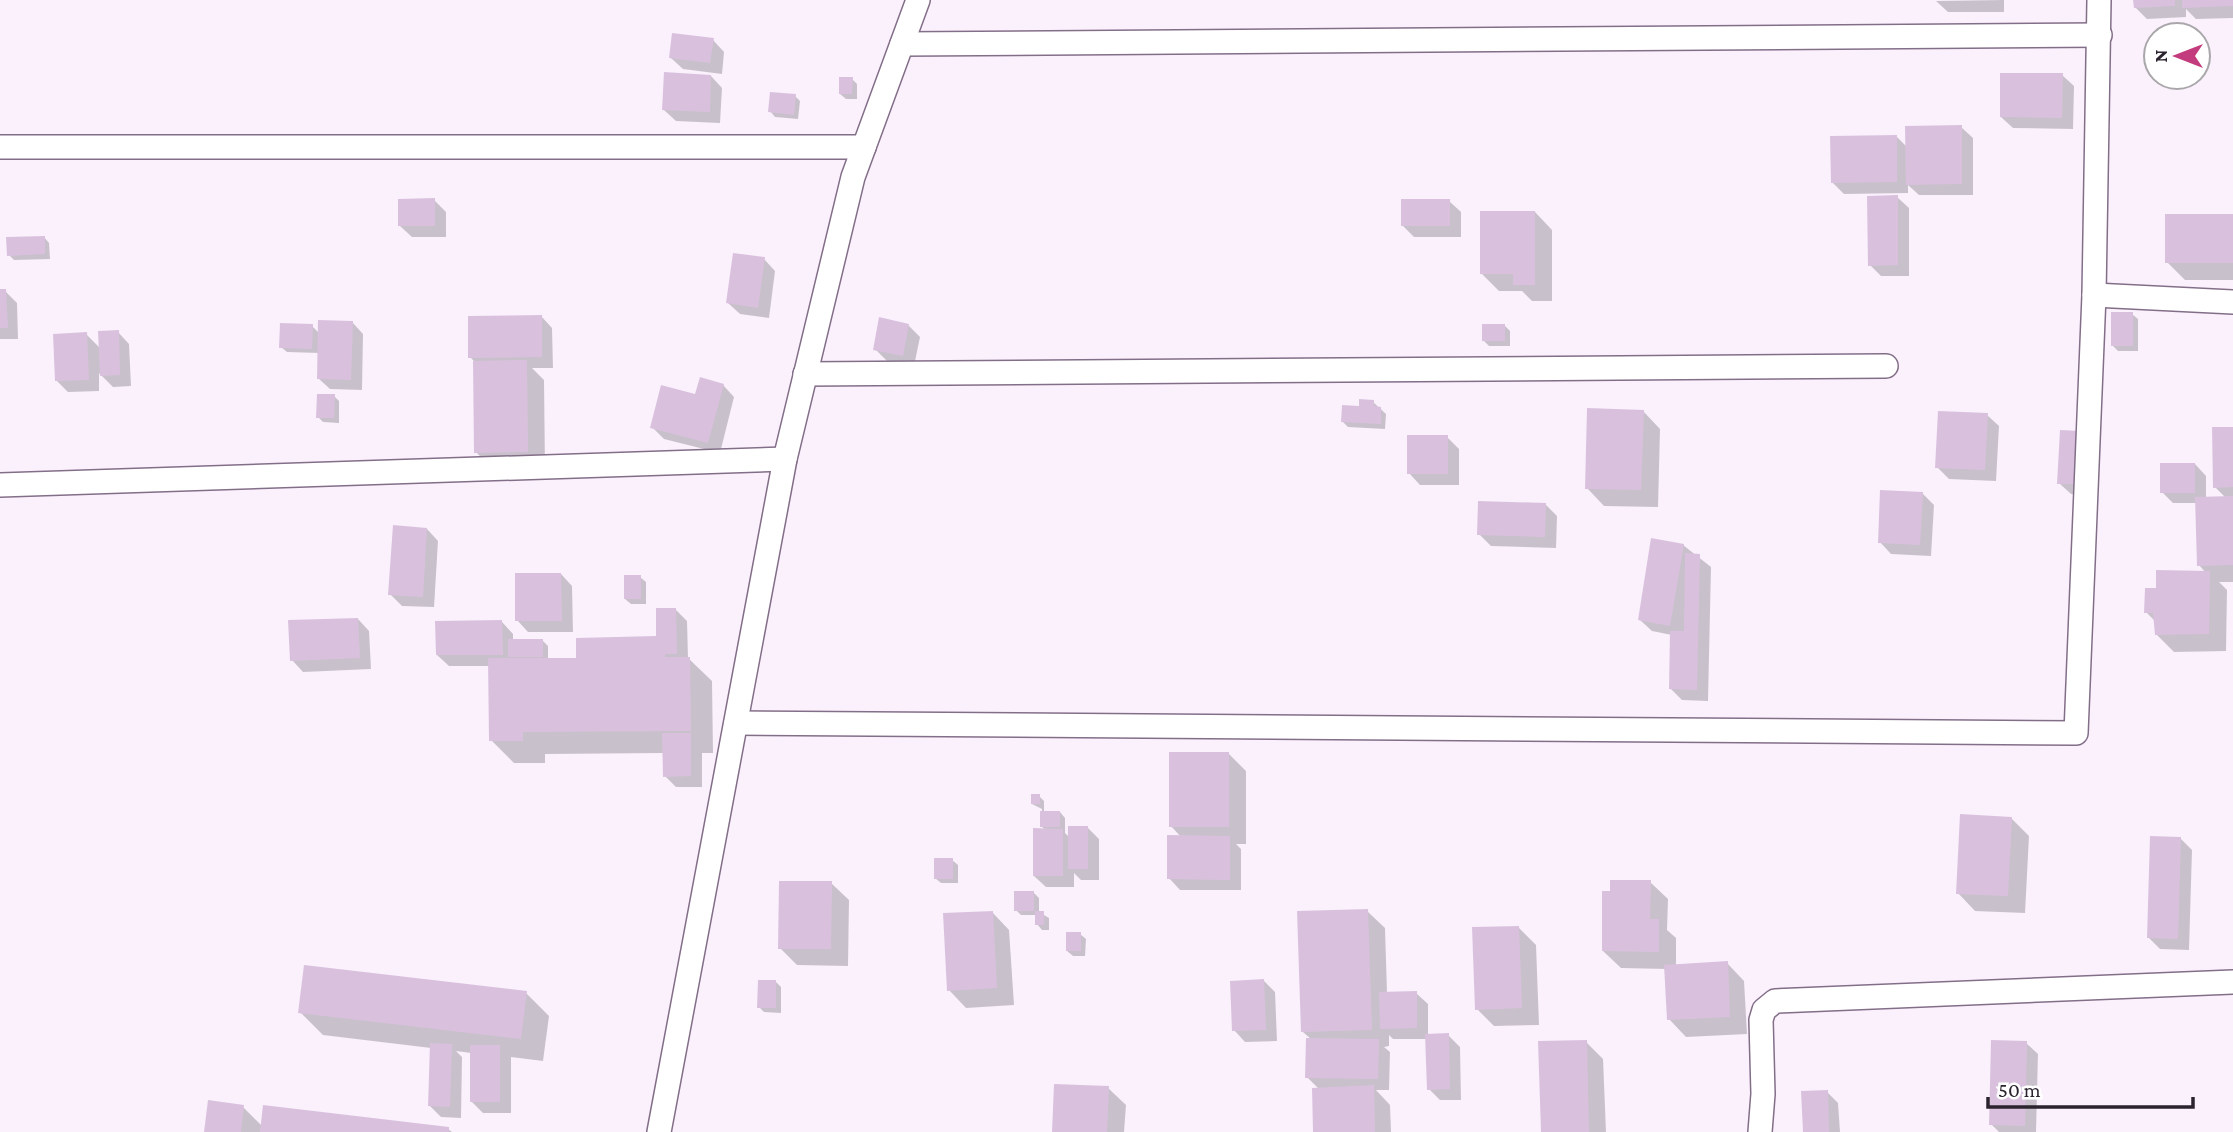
<svg xmlns="http://www.w3.org/2000/svg" width="2233" height="1132" font-family="'Crimson Pro',serif">
  <rect width="100%" height="100%" fill="#fbf1fd"/>
  <g fill="#0003">
    <polygon points="2004,0 2004,12 1948,12 1936,1"/>
    <polygon points="2135,0 2233,0 2233,18 2196,19 2186,9 2186,17 2147,19 2135,7"/>
    <polygon points="713,40 724,52 722,74 683,69 671,58"/>
    <polygon points="2062,75 2074,86 2073,129 2013,128 2001,117"/>
    <polygon points="711,76 722,88 720,123 676,121 664,110"/>
    <polygon points="852,79 857,84 857,99 846,99 840,94"/>
    <polygon points="795,96 800,101 798,119 775,117 770,111"/>
    <polygon points="1961,127 1973,138 1973,195 1919,195 1908,185 1908,193 1844,194 1832,182 1896,136 1907,147"/>
    <polygon points="1897,197 1909,208 1909,276 1881,276 1870,265"/>
    <polygon points="434,200 446,212 446,237 412,237 400,226"/>
    <polygon points="1449,201 1461,212 1461,237 1414,237 1403,226"/>
    <polygon points="1535,212 1552,230 1552,301 1532,301 1522,291 1499,291 1481,273"/>
    <polygon points="2233,216 2233,280 2185,280 2167,262"/>
    <polygon points="44,237 49,243 50,259 14,260 9,255"/>
    <polygon points="764,259 775,271 769,318 740,314 728,303"/>
    <polygon points="0,291 5,291 17,303 18,339 0,339"/>
    <polygon points="2132,314 2138,319 2138,351 2118,351 2113,346"/>
    <polygon points="541,316 552,328 553,368 532,368 544,380 545,469 493,470 476,452 475,362 470,357"/>
    <polygon points="352,322 363,334 362,390 330,389 318,378 319,353 287,352 281,347 312,326 319,333"/>
    <polygon points="908,325 920,337 914,366 887,361 875,349"/>
    <polygon points="1505,326 1510,331 1510,346 1489,346 1484,341"/>
    <polygon points="118,332 129,344 131,386 113,387 99,373 99,391 68,392 57,381 86,334 100,348"/>
    <polygon points="723,385 734,397 720,453 664,439 652,427 697,396"/>
    <polygon points="334,396 339,401 339,423 323,422 318,417"/>
    <polygon points="1373,402 1386,414 1385,429 1348,427 1343,422"/>
    <polygon points="1643,411 1660,429 1658,507 1604,506 1587,488"/>
    <polygon points="1987,415 1999,426 1996,481 1949,479 1937,467"/>
    <polygon points="2233,429 2233,582 2219,582 2227,590 2226,651 2174,652 2156,634 2156,622 2146,612 2158,590 2206,573 2199,565 2197,503 2173,503 2162,492 2195,464 2206,476 2206,499 2226,498 2215,487"/>
    <polygon points="2061,432 2089,495 2071,494 2059,483"/>
    <polygon points="1447,437 1459,449 1459,485 1420,485 1409,473"/>
    <polygon points="1922,493 1934,505 1931,556 1891,554 1880,542"/>
    <polygon points="1545,504 1557,516 1556,548 1491,546 1479,534"/>
    <polygon points="427,529 438,541 434,607 402,606 390,594"/>
    <polygon points="1683,545 1711,567 1708,701 1682,700 1670,688 1672,635 1652,631 1640,620"/>
    <polygon points="561,574 572,586 573,632 528,632 517,620"/>
    <polygon points="640,577 646,582 646,604 631,604 625,599"/>
    <polygon points="676,610 687,621 688,658 712,681 713,753 702,753 702,787 676,787 665,776 664,753 545,754 545,763 514,763 491,740 490,666 449,666 437,655 502,622 513,634 513,641 543,641 548,646 548,660 578,659 658,637"/>
    <polygon points="358,619 369,631 371,669 303,672 292,660"/>
    <polygon points="1229,754 1246,771 1246,844 1236,844 1241,849 1241,890 1180,890 1169,878 1181,837 1171,826"/>
    <polygon points="1039,796 1044,801 1044,812 1060,812 1065,818 1065,833 1069,837 1088,828 1099,839 1099,880 1081,880 1074,873 1074,887 1046,887 1034,876 1046,830 1042,827 1042,809 1032,804"/>
    <polygon points="2011,818 2029,836 2025,913 1975,911 1958,893"/>
    <polygon points="2180,838 2192,850 2189,950 2160,949 2149,938"/>
    <polygon points="952,860 958,865 958,883 941,883 935,878"/>
    <polygon points="1650,882 1668,899 1667,930 1676,938 1676,966 1727,963 1744,981 1747,1034 1686,1037 1669,1019 1666,969 1621,968 1603,951"/>
    <polygon points="831,883 849,900 848,966 797,965 780,948"/>
    <polygon points="1033,892 1039,898 1039,912 1049,918 1049,930 1042,930 1037,924 1037,915 1021,915 1016,910"/>
    <polygon points="1367,911 1385,928 1387,993 1416,993 1428,1004 1428,1036 1448,1035 1460,1047 1461,1100 1440,1100 1429,1089 1427,1039 1393,1039 1389,1035 1389,1046 1384,1047 1390,1052 1389,1090 1376,1090 1390,1105 1391,1132 1315,1132 1319,1089 1307,1077 1312,1040 1303,1032"/>
    <polygon points="992,912 1009,930 1014,1005 966,1008 949,990"/>
    <polygon points="1518,927 1536,945 1539,1025 1494,1026 1477,1009"/>
    <polygon points="1080,934 1086,939 1085,956 1073,956 1067,951"/>
    <polygon points="1264,981 1275,992 1277,1041 1245,1042 1234,1030"/>
    <polygon points="776,982 781,987 781,1013 764,1012 759,1007"/>
    <polygon points="526,993 549,1016 543,1061 511,1057 511,1113 483,1113 471,1101 471,1053 456,1051 462,1057 461,1118 441,1117 430,1106 431,1048 323,1035 300,1012"/>
    <polygon points="1586,1042 1603,1059 1606,1132 1543,1132"/>
    <polygon points="2026,1043 2038,1054 2036,1132 1999,1132 1991,1124"/>
    <polygon points="1108,1088 1126,1105 1124,1132 1054,1132"/>
    <polygon points="1827,1092 1838,1103 1840,1132 1805,1132"/>
    <polygon points="243,1107 262,1126 448,1129 452,1132 205,1132"/>
  </g>
  <g fill="#d9c1de">
    <polygon points="2133,0 2175,0 2175,6 2134,8"/>
    <polygon points="2182,0 2233,0 2233,6 2182,8"/>
    <polygon points="672,33 714,38 710,63 669,58"/>
    <polygon points="664,72 711,75 710,112 662,110"/>
    <polygon points="2000,73 2063,73 2062,118 2000,117"/>
    <polygon points="839,77 853,77 852,94 839,94"/>
    <polygon points="770,92 796,94 794,115 768,112"/>
    <polygon points="1962,125 1962,184 1906,185 1905,126"/>
    <polygon points="1897,135 1897,182 1831,183 1830,136"/>
    <polygon points="1898,195 1898,265 1868,266 1867,196"/>
    <polygon points="435,198 435,226 398,226 398,199"/>
    <rect x="1401" y="199" width="49" height="27"/>
    <polygon points="1480,211 1535,211 1535,285 1513,285 1513,274 1480,274"/>
    <rect x="2165" y="214" width="68" height="49"/>
    <polygon points="45,236 45,254 7,256 6,237"/>
    <polygon points="733,253 765,257 758,308 726,303"/>
    <polygon points="0,289 6,289 8,328 0,328"/>
    <rect x="2111" y="312" width="22" height="34"/>
    <polygon points="542,315 542,357 468,358 468,316"/>
    <polygon points="879,317 909,324 903,356 873,350"/>
    <polygon points="318,320 353,321 351,380 317,379"/>
    <polygon points="280,323 313,324 312,349 279,348"/>
    <rect x="1482" y="324" width="23" height="17"/>
    <polygon points="119,330 120,375 100,376 98,331"/>
    <polygon points="87,332 89,380 55,381 53,334"/>
    <polygon points="527,360 528,452 474,453 473,361"/>
    <polygon points="700,377 724,384 708,443 650,428 661,385 695,394"/>
    <polygon points="317,394 335,394 334,418 316,418"/>
    <polygon points="1359,399 1374,400 1374,406 1381,407 1381,424 1341,422 1342,405 1359,406"/>
    <polygon points="1587,408 1644,410 1641,490 1585,489"/>
    <polygon points="1938,411 1988,413 1985,470 1935,468"/>
    <polygon points="2212,427 2233,427 2233,487 2213,488"/>
    <polygon points="2060,430 2081,431 2078,484 2057,484"/>
    <rect x="1407" y="435" width="41" height="39"/>
    <rect x="2160" y="463" width="35" height="30"/>
    <polygon points="1880,490 1923,492 1920,545 1878,543"/>
    <polygon points="2233,496 2233,565 2197,566 2195,497"/>
    <polygon points="1478,501 1546,503 1545,537 1477,535"/>
    <polygon points="393,525 427,528 423,597 388,595"/>
    <polygon points="1651,538 1684,544 1670,626 1638,620"/>
    <polygon points="1685,553 1700,554 1697,690 1669,689 1670,631 1684,631"/>
    <polygon points="2156,570 2210,571 2209,634 2155,635 2153,613 2144,613 2145,588 2156,588"/>
    <polygon points="515,573 561,573 562,621 515,621"/>
    <rect x="624" y="575" width="17" height="24"/>
    <polygon points="656,608 676,608 677,654 665,654 665,657 690,657 691,731 523,732 523,741 489,741 488,658 576,658 576,638 656,636"/>
    <polygon points="358,618 360,658 290,661 288,620"/>
    <polygon points="502,620 503,655 436,655 435,621"/>
    <rect x="508" y="639" width="35" height="18"/>
    <polygon points="662,733 691,733 691,776 663,777"/>
    <rect x="1169" y="752" width="60" height="75"/>
    <rect x="1031" y="794" width="9" height="10"/>
    <rect x="1040" y="811" width="20" height="16"/>
    <polygon points="1960,814 2012,817 2008,896 1956,894"/>
    <rect x="1068" y="826" width="20" height="43"/>
    <polygon points="1033,828 1063,829 1063,876 1033,876"/>
    <polygon points="1167,835 1230,836 1230,880 1167,879"/>
    <polygon points="2150,836 2181,837 2178,939 2147,938"/>
    <rect x="934" y="858" width="19" height="21"/>
    <polygon points="1610,880 1651,880 1650,919 1659,919 1659,952 1602,951 1602,891 1610,891"/>
    <polygon points="779,881 832,881 831,949 778,949"/>
    <rect x="1014" y="891" width="20" height="20"/>
    <polygon points="1368,909 1372,1030 1301,1032 1297,911"/>
    <polygon points="993,911 997,988 947,991 943,913"/>
    <rect x="1035" y="911" width="9" height="14"/>
    <polygon points="1519,926 1522,1008 1475,1010 1472,927"/>
    <rect x="1066" y="932" width="15" height="19"/>
    <polygon points="1728,961 1730,1017 1667,1020 1664,965"/>
    <polygon points="304,965 527,991 521,1039 298,1013"/>
    <polygon points="1264,979 1266,1030 1232,1031 1230,981"/>
    <polygon points="758,980 776,980 776,1008 757,1008"/>
    <polygon points="1417,991 1417,1028 1380,1029 1379,992"/>
    <polygon points="1449,1033 1450,1089 1427,1090 1425,1034"/>
    <polygon points="1306,1038 1379,1039 1378,1079 1305,1078"/>
    <polygon points="1587,1040 1589,1132 1541,1132 1538,1041"/>
    <polygon points="1991,1040 2027,1041 2025,1126 1989,1125"/>
    <polygon points="430,1043 452,1044 450,1107 428,1106"/>
    <rect x="470" y="1045" width="30" height="57"/>
    <polygon points="1054,1084 1109,1086 1107,1132 1052,1132"/>
    <polygon points="1374,1085 1375,1132 1313,1132 1312,1088"/>
    <polygon points="1828,1090 1829,1132 1803,1132 1801,1091"/>
    <polygon points="208,1100 244,1105 241,1132 204,1132"/>
    <polygon points="263,1105 449,1127 449,1132 260,1132"/>
  </g>
  <g fill="none" stroke-linecap="round" stroke-linejoin="round">
    <g stroke="#836e88" stroke-width="26">
      <g id="street">
        <polyline points="902,44 2100,35"/>
        <polyline points="0,147 864,147"/>
        <polyline points="2094,295 2233,302"/>
        <polyline points="805,374 1886,366"/>
        <polyline points="0,485 785,459"/>
        <polyline points="736,723 2076,733 2094,295 2099,0"/>
        <polyline points="659,1132 785,459 853,177 918,0"/>
        <polyline points="1760,1132 1763,1094 1761,1020 1764,1010 1775,1001 2233,982"/>
      </g>
    </g>
    <use href="#street" stroke="#fff" stroke-width="23"/>
  </g>
  <g transform="translate(2177 56) rotate(270)"><circle r="33" fill="#ffffff" stroke="#aaa7ab" stroke-width="2"/>
  <path d="M0-5L12 26L0 18L-12 26Z" fill="#c33d7e"/>
  <text y="-10" font-size="19" font-weight="bold" text-anchor="middle" fill="#2b232d">N</text>
  </g>
  <path d="M1988 1097v10h205v-10" fill="none" stroke="#2b232d" stroke-width="3.5"/>
  <text x="1998" y="1097" font-size="21" fill="#2b232d" stroke="#ffffff" stroke-width="5" paint-order="stroke">50 m</text>
</svg>
